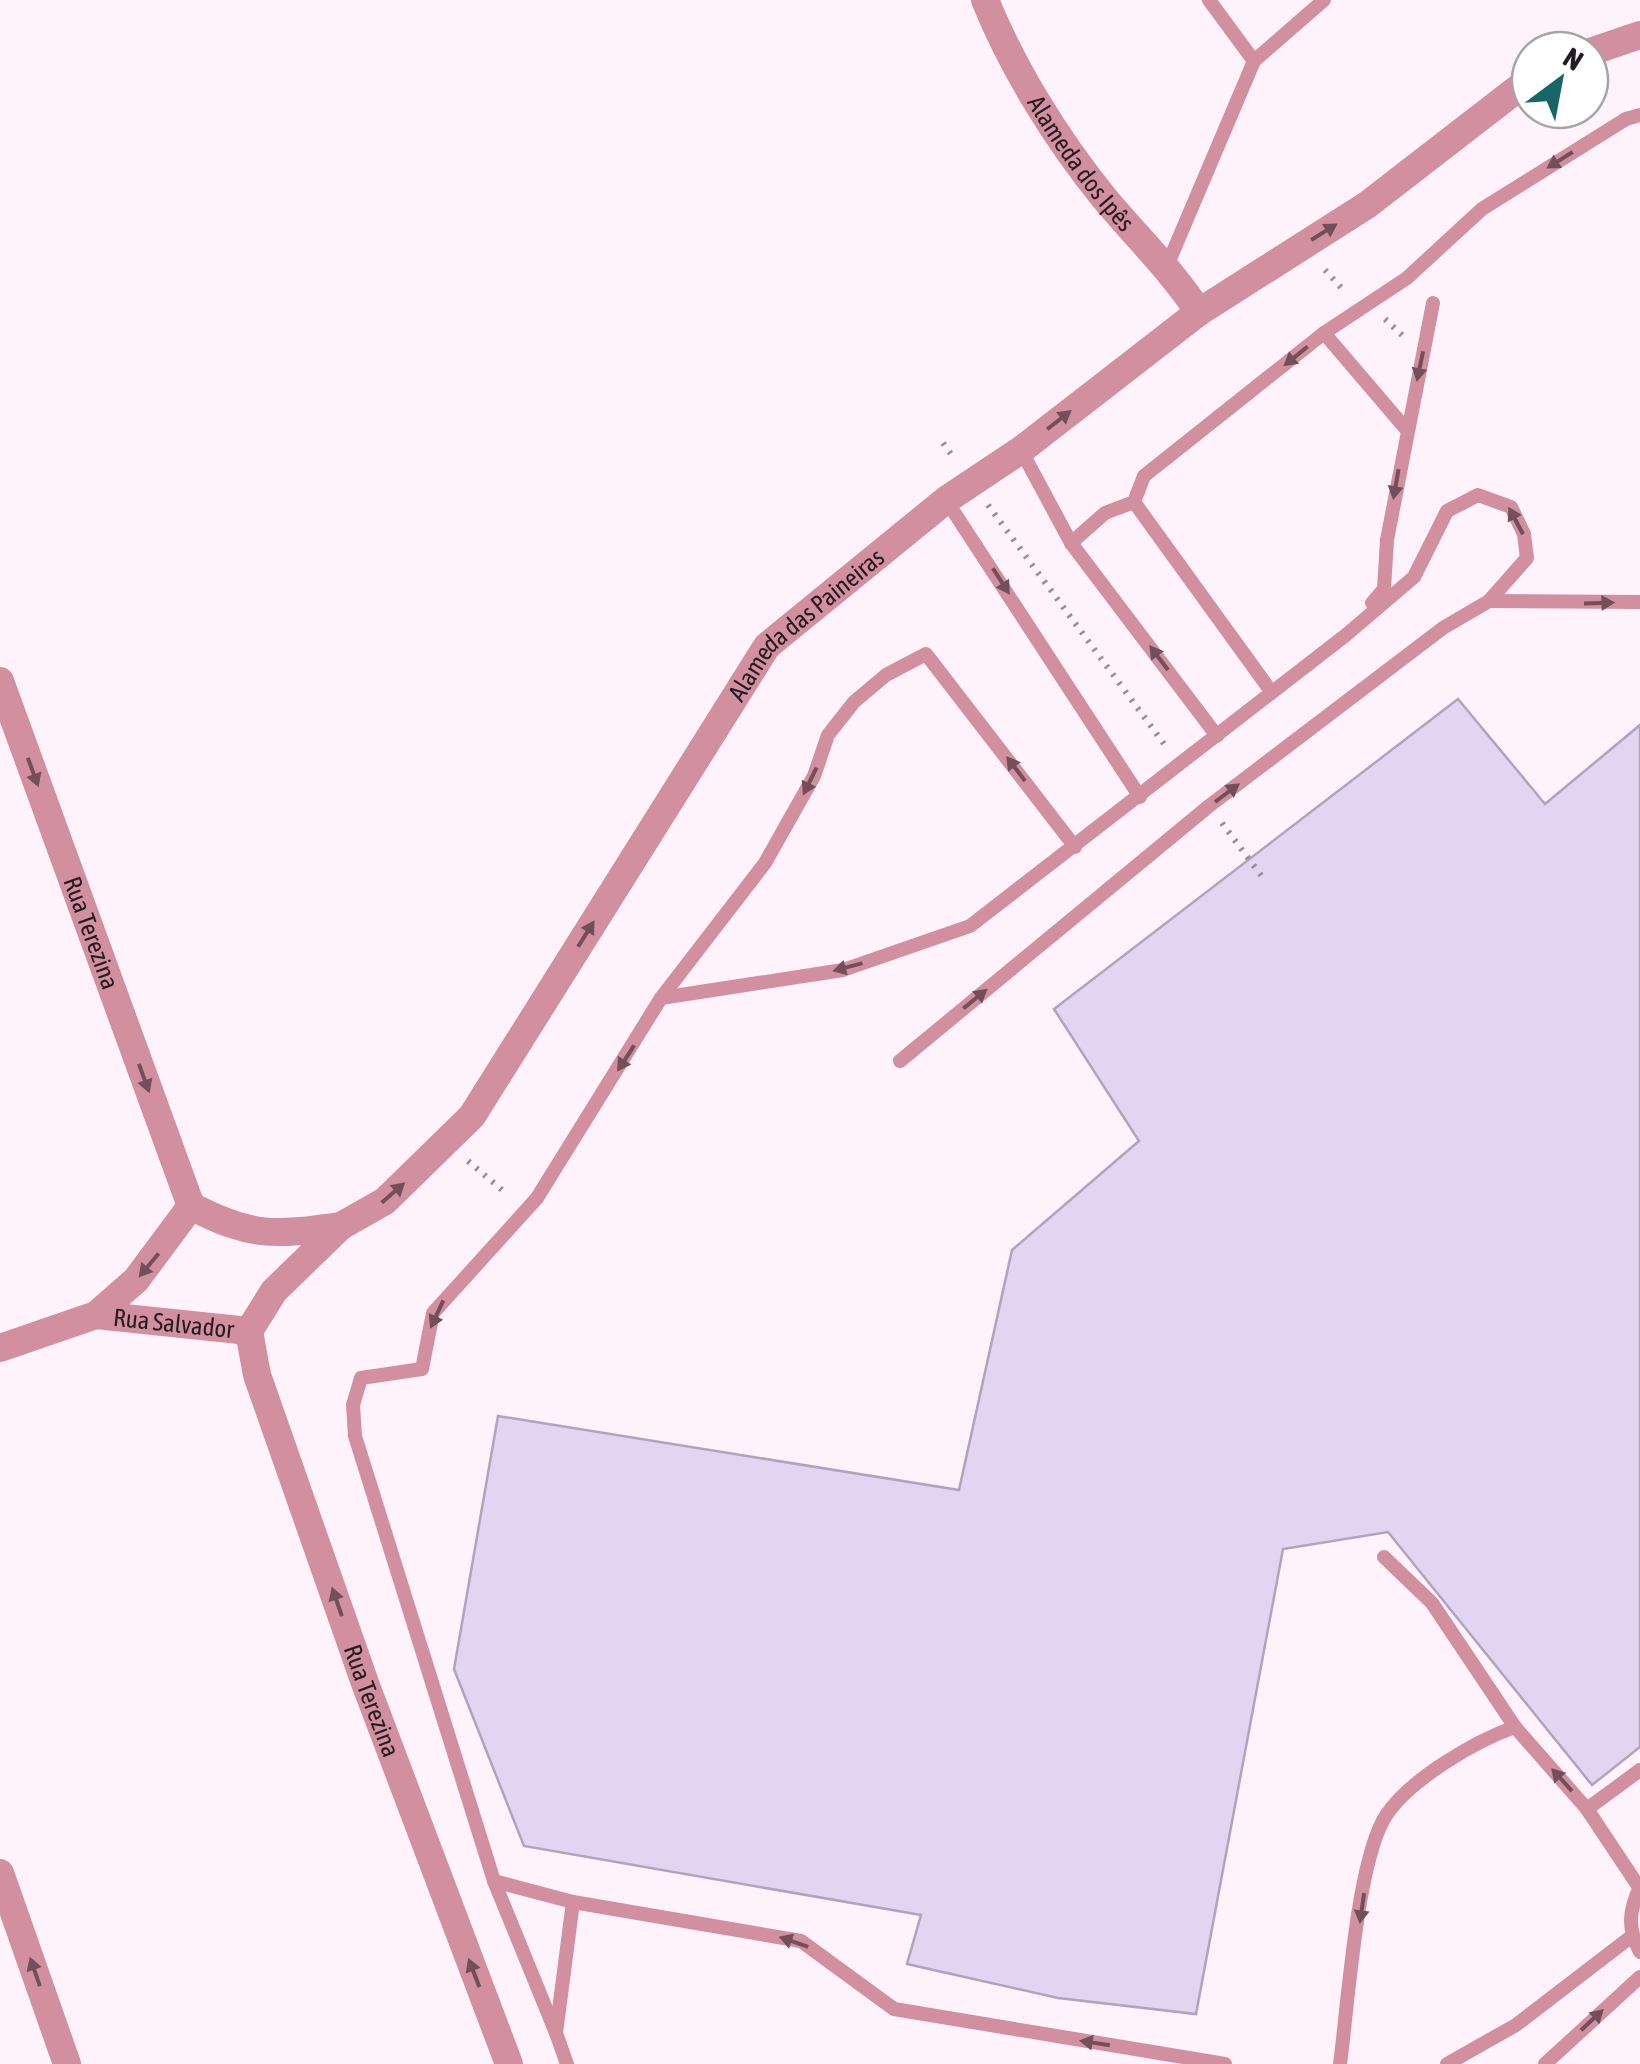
<svg xmlns="http://www.w3.org/2000/svg" width="1640" height="2064" font-family="'Asap Condensed',sans-serif">
  <rect width="100%" height="100%" fill="#fef2fb"/>
  <polygon fill="#e3d5f1" stroke="#b0a3bd" stroke-width="2.5" points="1458,699 1545,804 1640,725 1640,1747 1592,1785 1388,1532 1283,1549 1196,2014 1058,1998 907,1964 921,1915 524,1846 454,1669 498,1416 959,1490 1012,1250 1139,1141 1054,1009"/>
  <g fill="none" stroke-linecap="round" stroke-linejoin="round">
    <g stroke="#998e97" stroke-width="6" stroke-dasharray="2.5 8" stroke-linecap="butt">
      <polyline points="1325,270 1346,293"/>
      <polyline points="1385,319 1405,338"/>
      <polyline points="943,443 954,458"/>
      <polyline points="988,505 1167,748"/>
      <polyline points="1222,823 1266,882"/>
      <polyline points="468,1161 508,1195"/>
    </g>
    <g stroke="#d28f9f" stroke-width="14">
      <polyline points="1209,0 1254,61"/>
      <polyline points="1167,266 1254,61 1324,0"/>
      <polyline points="1324,333 1406,429"/>
      <polyline points="1021,450 1071,543 1217,736"/>
      <polyline points="946,500 1140,797"/>
      <polyline points="1134,502 1270,690"/>
      <polyline points="1071,543 1105,513 1134,502 1144,476 1324,333 1407,278 1482,209 1626,119 1640,115"/>
      <polyline points="1489,601 1640,602"/>
      <polyline points="1372,603 1384,589 1387,540 1433,303"/>
      <polyline points="661,998 843,970 970,926 1346,635 1414,577 1447,511 1478,495 1511,507 1524,534 1527,558 1489,601 1443,628 1209,806 900,1061"/>
      <polyline points="1384,1557 1432,1603 1515,1727"/>
      <polyline points="1587,1809 1640,1770"/>
      <polyline points="494,1881 573,1902"/>
      <path d="M1640,1887C1629,1911 1627,1928 1640,1952"/>
      <polyline points="556,2033 494,1881 355,1436 353,1405 361,1378 422,1369 433,1313 537,1198 661,998 765,863 814,776 828,735 854,702 886,675 926,654 1075,847"/>
      <polyline points="567,2064 556,2033 573,1902 801,1941 894,2009 1225,2064"/>
      <path d="M1340,2064C1348,2006 1357,1857 1387,1814C1411,1779 1475,1741 1515,1727L1587,1809L1639,1887"/>
      <polyline points="1447,2064 1516,2025 1632,1936"/>
      <polyline points="1545,2064 1640,1977"/>
    </g>
    <g stroke="#d28f9f" stroke-width="28">
      <path id="s1" d="M985,0C1013,69 1057,140 1105,199C1137,237 1171,270 1199,312"/>
      <polyline points="1590,52 1640,35"/>
      <path id="s2" d="M0,681L191,1206C252,1238 274,1235 341,1226"/>
      <path id="s3" d="M96,1315L249,1331"/>
      <path id="s4" d="M249,1331L274,1291L341,1226L385,1201L472,1116L767,646L946,500L1021,450L1199,312L1367,205L1530,79"/>
      <path id="s5" d="M249,1331L257,1375L365,1683L509,2064"/>
      <polyline points="0,1348 96,1315 136,1280 191,1206"/>
      <polyline points="0,1873 67,2064"/>
    </g>
  </g>
  <defs><path id="oneway-solid" d="M-6-.8H1V-3.2L6.5 0L1 3.2V.8H-6Z" transform="scale(2.5)"/></defs>
  <g fill="#724f5a">
    <use href="#oneway-solid" transform="translate(1560 160) rotate(148)"/>
    <use href="#oneway-solid" transform="translate(1324 232) rotate(-32)"/>
    <use href="#oneway-solid" transform="translate(1296 356) rotate(141)"/>
    <use href="#oneway-solid" transform="translate(1420 366) rotate(102)"/>
    <use href="#oneway-solid" transform="translate(1059 420) rotate(-38)"/>
    <use href="#oneway-solid" transform="translate(1396 484) rotate(100)"/>
    <use href="#oneway-solid" transform="translate(1516 521) rotate(-118)"/>
    <use href="#oneway-solid" transform="translate(1001 581) rotate(57)"/>
    <use href="#oneway-solid" transform="translate(1599 603) rotate(-2)"/>
    <use href="#oneway-solid" transform="translate(1159 658) rotate(-127)"/>
    <use href="#oneway-solid" transform="translate(1016 769) rotate(-127)"/>
    <use href="#oneway-solid" transform="translate(33 772) rotate(70)"/>
    <use href="#oneway-solid" transform="translate(810 781) rotate(116)"/>
    <use href="#oneway-solid" transform="translate(1227 793) rotate(-37)"/>
    <use href="#oneway-solid" transform="translate(586 934) rotate(-58)"/>
    <use href="#oneway-solid" transform="translate(848 967) rotate(165)"/>
    <use href="#oneway-solid" transform="translate(975 999) rotate(-39)"/>
    <use href="#oneway-solid" transform="translate(626 1058) rotate(123)"/>
    <use href="#oneway-solid" transform="translate(144 1078) rotate(70)"/>
    <use href="#oneway-solid" transform="translate(393 1193) rotate(-41)"/>
    <use href="#oneway-solid" transform="translate(149 1265) rotate(130)"/>
    <use href="#oneway-solid" transform="translate(437 1314) rotate(115)"/>
    <use href="#oneway-solid" transform="translate(337 1602) rotate(-109)"/>
    <use href="#oneway-solid" transform="translate(1562 1780) rotate(-132)"/>
    <use href="#oneway-solid" transform="translate(1362 1908) rotate(98)"/>
    <use href="#oneway-solid" transform="translate(794 1942) rotate(-161)"/>
    <use href="#oneway-solid" transform="translate(35 1972) rotate(-109)"/>
    <use href="#oneway-solid" transform="translate(474 1973) rotate(-111)"/>
    <use href="#oneway-solid" transform="translate(1592 2020) rotate(-43)"/>
    <use href="#oneway-solid" transform="translate(1095 2043) rotate(-171)"/>
  </g>
  <g text-anchor="middle" stroke-width="9" stroke-linejoin="round" paint-order="stroke">
    <g font-size="25" fill="#241a22" stroke="#fff">
      <text dy="9" stroke="none"><textPath href="#s1" startOffset="190">Alameda dos Ipês</textPath></text>
      <text dy="9" stroke="none"><textPath href="#s4" startOffset="910">Alameda das Paineiras</textPath></text>
      <text dy="9" stroke="none"><textPath href="#s2" startOffset="268">Rua Terezina</textPath></text>
      <text dy="9" stroke="none"><textPath href="#s3" startOffset="78">Rua Salvador</textPath></text>
      <text dy="9" stroke="none"><textPath href="#s5" startOffset="390">Rua Terezina</textPath></text>
    </g>
  </g>
  <g transform="translate(1560 80) rotate(32)"><circle r="48" fill="#ffffff" stroke="#a7a3a7" stroke-width="2.5"/>
  <path d="M0-8L18 38L0 25L-18 38Z" fill="#186668"/>
  <text y="-15" font-size="28" font-weight="bold" text-anchor="middle" fill="#241a22">N</text>
  </g>
</svg>
